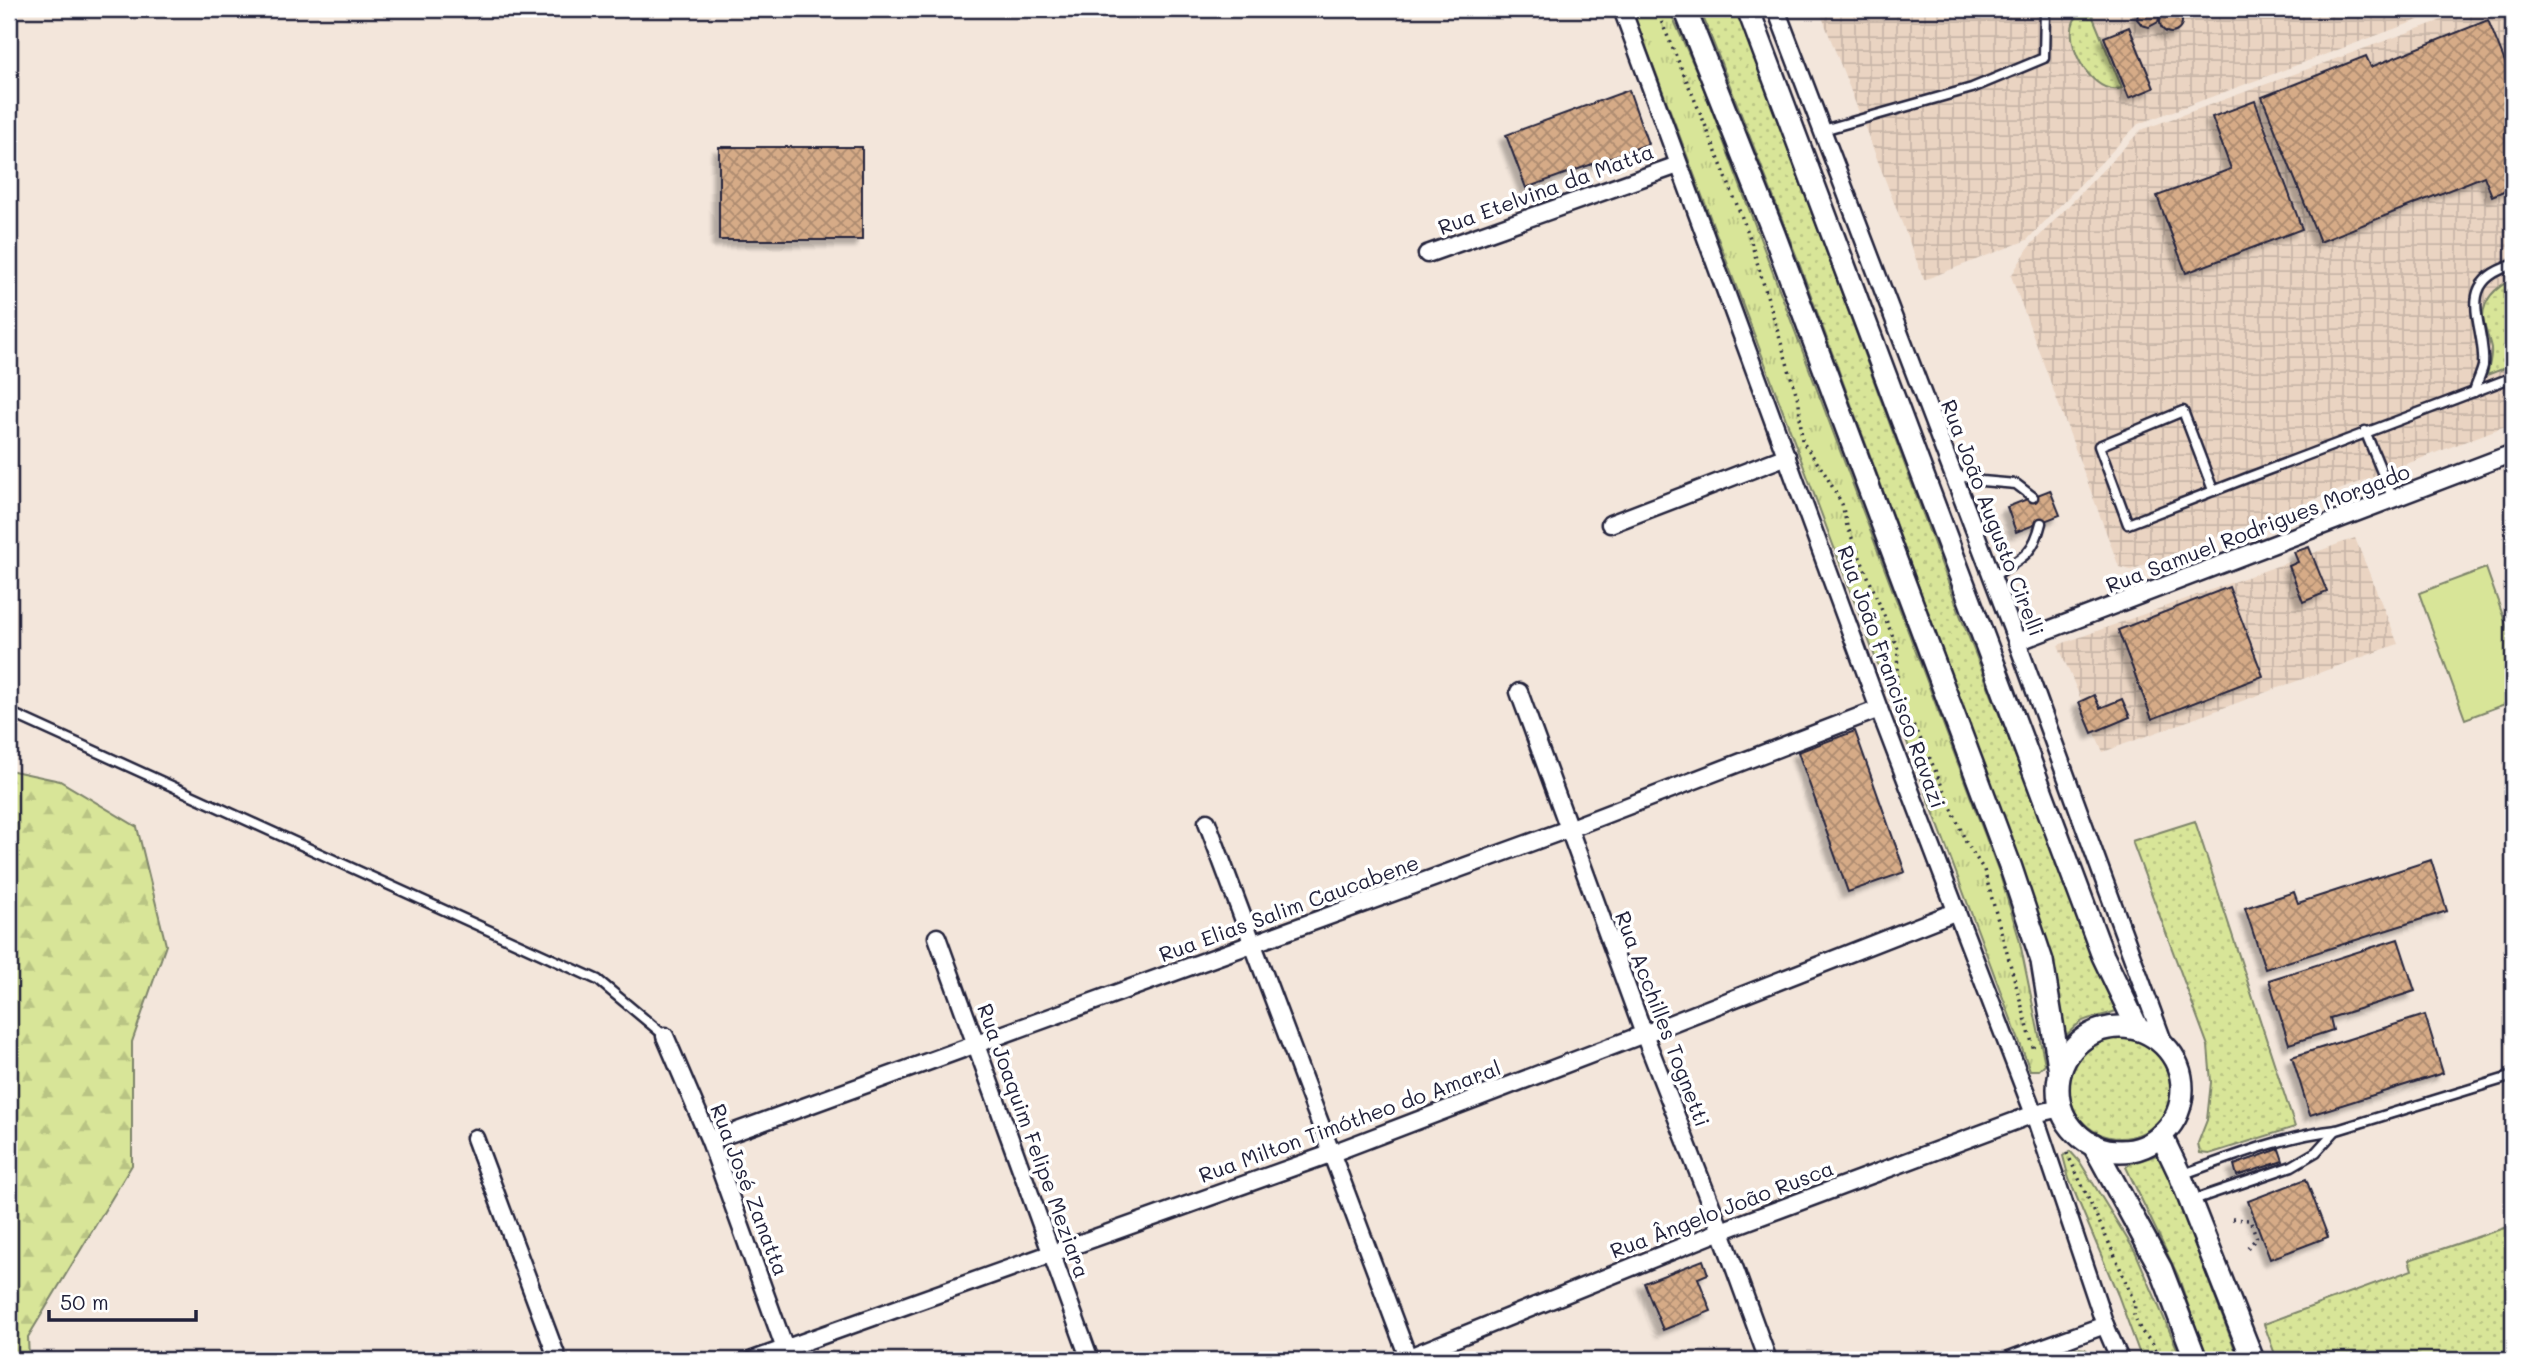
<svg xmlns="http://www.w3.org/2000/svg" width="2522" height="1369" font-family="Mali,sans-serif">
  <defs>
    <pattern id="industrial-grid" width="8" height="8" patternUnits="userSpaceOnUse" patternTransform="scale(1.75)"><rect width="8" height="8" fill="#ead4c2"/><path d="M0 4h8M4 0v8" fill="none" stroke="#c8b6a8"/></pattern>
    <pattern id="grass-dots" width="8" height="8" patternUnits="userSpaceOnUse" patternTransform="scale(1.75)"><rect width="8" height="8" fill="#d8e598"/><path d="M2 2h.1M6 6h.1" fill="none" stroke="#b9c484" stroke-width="1.8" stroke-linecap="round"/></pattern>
    <pattern id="forest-firs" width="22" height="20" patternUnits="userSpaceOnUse" patternTransform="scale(1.75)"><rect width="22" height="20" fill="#d8e598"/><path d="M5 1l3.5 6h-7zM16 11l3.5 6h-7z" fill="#b9c484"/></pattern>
    <pattern id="park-tufts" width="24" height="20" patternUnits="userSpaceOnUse" patternTransform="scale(1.75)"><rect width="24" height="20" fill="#d8e598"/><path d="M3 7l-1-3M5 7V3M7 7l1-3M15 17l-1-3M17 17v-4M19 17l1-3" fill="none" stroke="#b9c484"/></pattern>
    <pattern id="building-cross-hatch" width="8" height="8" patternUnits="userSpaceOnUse" patternTransform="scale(1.75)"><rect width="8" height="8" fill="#d6ab87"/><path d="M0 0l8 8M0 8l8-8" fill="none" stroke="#ad8b70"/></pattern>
    <filter id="shadow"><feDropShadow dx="-6" dy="6" stdDeviation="2" flood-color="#0004"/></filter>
  </defs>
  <rect width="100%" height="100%" fill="#f3e6db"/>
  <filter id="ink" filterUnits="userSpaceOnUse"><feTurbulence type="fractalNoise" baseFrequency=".0143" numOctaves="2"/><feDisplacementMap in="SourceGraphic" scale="14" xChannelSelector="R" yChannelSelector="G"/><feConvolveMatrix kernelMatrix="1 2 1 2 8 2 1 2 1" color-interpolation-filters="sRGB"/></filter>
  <g filter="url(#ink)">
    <g fill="url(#industrial-grid)">
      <polygon points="1819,9 2448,9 2138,124 2027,240 1924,280"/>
      <polygon points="2472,9 2513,9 2513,423 2131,570 2119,567 2011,276 2029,247 2141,130"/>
      <polygon points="2355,538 2398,644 2103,752 2058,645"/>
    </g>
    <g fill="url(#grass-dots)" stroke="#7d846a" stroke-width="2">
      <path d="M1700,9H1737L1962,620L2116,1011C2092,1021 2087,1012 2067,1035L2062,1031L2043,937L2020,861L1796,255Z"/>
      <path d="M2090,10L2122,88C2087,100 2048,16 2090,10Z"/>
      <path d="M2513,279V365L2487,375C2489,366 2492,357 2491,348C2489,337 2483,326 2483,316C2484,297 2498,286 2513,279Z"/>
      <polygon points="2195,821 2295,1127 2209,1154 2200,1153 2198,1143 2207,1120 2211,1082 2208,1046 2132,841"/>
      <circle cx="2120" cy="1087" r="51"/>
      <polygon points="2070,1151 2080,1162 2136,1253 2182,1360 2142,1360 2118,1295 2069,1179 2063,1156"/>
      <polygon points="2160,1154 2239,1360 2207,1360 2178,1276 2126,1167 2130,1164"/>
      <polygon points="2513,1225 2513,1360 2277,1360 2264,1324 2412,1270 2409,1260"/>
      <polygon points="2076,1348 2085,1349 2098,1360 2061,1360 2059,1354"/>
    </g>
    <polygon fill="url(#forest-firs)" stroke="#7d846a" stroke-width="2" points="9,770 60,781 137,827 166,945 132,1042 132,1165 28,1337 29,1360 9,1360"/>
    <polygon fill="url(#park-tufts)" stroke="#7d846a" stroke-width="2" points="1632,9 1669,9 1700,79 2000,875 2019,938 2045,1064 2039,1070 2030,1070"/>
    <polygon fill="#d8e598" stroke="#7d846a" stroke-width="2" points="2486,568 2513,644 2513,701 2465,719 2419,593"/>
    <g fill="url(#building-cross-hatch)" stroke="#22223b" stroke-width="2" filter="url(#shadow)">
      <polygon points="2139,9 2157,9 2160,14 2158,22 2149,27 2142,25 2137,19"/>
      <circle cx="2171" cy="22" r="11"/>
      <polygon points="2488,20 2513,82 2513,187 2492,196 2484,176 2320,242 2262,97 2366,56 2371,67"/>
      <polygon points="2129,27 2154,88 2129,98 2104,37"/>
      <polygon points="1629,90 1648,144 1526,188 1506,135"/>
      <polygon points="2255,101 2302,229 2186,273 2157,196 2231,169 2212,117"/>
      <rect x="719" y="147" width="143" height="93"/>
      <polygon points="2050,490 2060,515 2016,532 2007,507"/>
      <polygon points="2309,547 2327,592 2303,602 2289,566 2298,562 2294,552"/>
      <polygon points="2229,587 2263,676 2152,719 2118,630"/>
      <polygon points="2094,695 2100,708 2122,699 2130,717 2092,733 2079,702"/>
      <polygon points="1855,731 1905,872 1848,892 1798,752"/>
      <polygon points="2431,860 2447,911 2265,969 2245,908 2294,892 2298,903"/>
      <polygon points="2398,939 2415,991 2330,1018 2333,1030 2289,1044 2269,980"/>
      <polygon points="2425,1015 2443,1073 2310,1115 2292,1057"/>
      <polygon points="2279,1149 2283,1161 2237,1176 2234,1165"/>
      <polygon points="2306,1179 2328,1237 2270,1259 2248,1201"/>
      <polygon points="1703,1260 1708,1274 1698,1278 1711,1311 1663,1330 1644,1283"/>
    </g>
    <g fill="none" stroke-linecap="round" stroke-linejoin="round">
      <g stroke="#22223b" stroke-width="13">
        <g id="lane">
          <polyline points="1823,130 1972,88 2044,58 2045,9"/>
          <path d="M2474,392C2476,384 2481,375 2483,366C2487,326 2451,283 2513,265"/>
          <polyline points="2365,431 2393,499"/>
          <polyline points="1954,474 1982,481 2016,484 2033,497"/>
          <path d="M2213,490L2183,411L2099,446L2128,524C2256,474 2385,425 2513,377"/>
          <path d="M1992,577C2019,559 2033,557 2041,523"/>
          <polyline points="9,712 598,980 665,1036"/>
          <path d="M2181,1175C2232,1157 2283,1136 2337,1130L2513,1076"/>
          <polyline points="2193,1200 2292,1166 2316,1152 2336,1130"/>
        </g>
      </g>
      <g stroke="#22223b" stroke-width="21">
        <g id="street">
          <polyline points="1622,9 1879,709 2034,1114 2105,1325 2120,1360"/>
          <polyline points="1776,9 2017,642 2164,1044"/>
          <polyline points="1427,254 1678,165"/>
          <polyline points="1610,524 1787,456"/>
          <polyline points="2017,642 2513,453"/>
          <polyline points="1519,692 1644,1034 1721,1231 1768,1360"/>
          <polyline points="1207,822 1409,1360"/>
          <polyline points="937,937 1090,1360"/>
          <polyline points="665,1036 710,1141 789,1360"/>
          <polyline points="475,1138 558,1360"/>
          <polyline points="710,1141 1568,829 1879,709"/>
          <polyline points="753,1360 1330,1154 1644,1034 1957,911"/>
          <polyline points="1402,1360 1721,1231 2034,1114 2061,1108"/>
          <polyline points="2009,1360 2105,1325"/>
        </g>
      </g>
      <g stroke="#22223b" stroke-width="26">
        <g id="secondary">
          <polyline points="1685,9 1774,234 2011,868 2042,961 2060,1072"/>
          <polyline points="1748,9 2103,956 2138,1029"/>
          <circle cx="2120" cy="1089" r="62"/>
          <polyline points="2161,1135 2180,1175 2253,1360"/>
          <polyline points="2093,1144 2161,1269 2196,1360"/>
        </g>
      </g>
      <g stroke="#22223b" stroke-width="3.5" stroke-dasharray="2 5" stroke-linecap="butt">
        <polyline points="1656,9 1702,117 1749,235 1799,403 1802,441 1824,472 1842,504 1847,526 1898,649 1896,696 1925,747 1966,842 1984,870 2034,1050"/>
        <polyline points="2067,1153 2115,1256 2135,1304 2134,1315 2141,1331 2153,1344 2160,1360"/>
        <polyline points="2232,1219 2250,1220 2257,1238 2244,1251"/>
      </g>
      <use href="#lane" stroke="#fff" stroke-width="8"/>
      <use href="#street" stroke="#fff" stroke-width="16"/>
      <use href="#secondary" stroke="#fff" stroke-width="21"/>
    </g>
  </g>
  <g text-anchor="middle" stroke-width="7" stroke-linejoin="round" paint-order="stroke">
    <g font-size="21" fill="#22223b" stroke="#fff">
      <text transform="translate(1546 190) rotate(-20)" y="7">Rua Etelvina da Matta</text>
      <text transform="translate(1992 518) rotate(69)" y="7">Rua João Augusto Cirelli</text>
      <text transform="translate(2258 529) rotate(-21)" y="7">Rua Samuel Rodrigues Morgado</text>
      <text transform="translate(1891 677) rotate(70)" y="7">Rua João Francisco Ravazi</text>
      <text transform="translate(1289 909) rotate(-20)" y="7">Rua Elias Salim Caucabene</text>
      <text transform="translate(1662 1019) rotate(69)" y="7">Rua Acchilles Tognetti</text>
      <text transform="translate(1350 1122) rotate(-20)" y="7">Rua Milton Timótheo do Amaral</text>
      <text transform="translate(1033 1141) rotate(70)" y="7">Rua Joaquim Felipe Meziara</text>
      <text transform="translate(749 1190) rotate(69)" y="7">Rua José Zanatta</text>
      <text transform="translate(1722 1210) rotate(-21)" y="7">Rua Ângelo João Rusca</text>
    </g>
  </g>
  <rect width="2522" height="1369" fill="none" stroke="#fff" stroke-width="35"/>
  <rect x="18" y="18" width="2487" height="1334" fill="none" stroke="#22223b" stroke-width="2.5" filter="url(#ink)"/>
  <path d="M49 1310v10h147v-10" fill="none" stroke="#22223b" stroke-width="3.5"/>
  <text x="60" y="1310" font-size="21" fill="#22223b" stroke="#ffffff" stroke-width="5" paint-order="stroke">50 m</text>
</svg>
